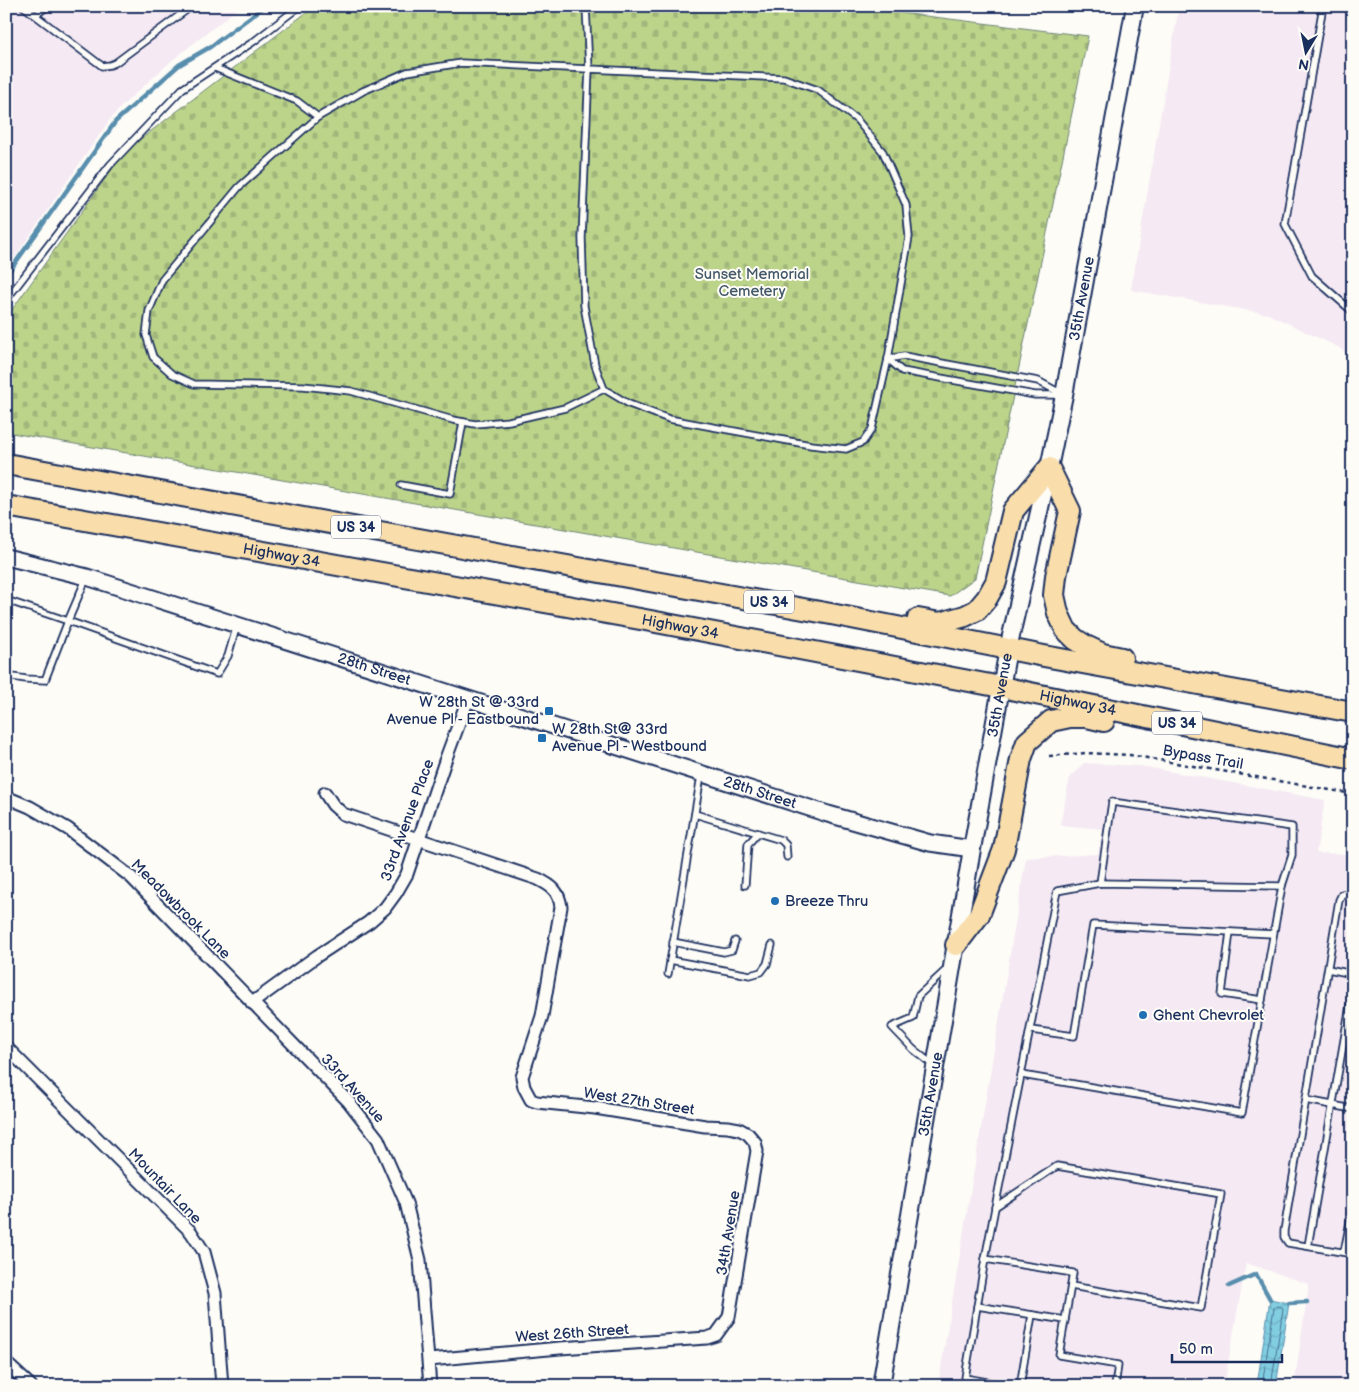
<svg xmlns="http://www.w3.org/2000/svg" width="1359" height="1392" font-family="'Balsamiq Sans',sans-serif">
  <defs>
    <pattern id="cemetery-stones" width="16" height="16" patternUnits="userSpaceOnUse" patternTransform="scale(1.25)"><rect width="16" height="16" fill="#bcd48a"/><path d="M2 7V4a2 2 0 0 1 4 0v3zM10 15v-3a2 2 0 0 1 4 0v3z" fill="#a1b67a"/></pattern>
    <pattern id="water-waves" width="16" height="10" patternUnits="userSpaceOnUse" patternTransform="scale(1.25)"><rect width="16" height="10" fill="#82cee1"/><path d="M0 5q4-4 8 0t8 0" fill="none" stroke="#70b1c3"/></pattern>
  </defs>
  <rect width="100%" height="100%" fill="#fdfcf7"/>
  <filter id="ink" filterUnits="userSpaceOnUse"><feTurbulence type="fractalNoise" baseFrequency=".02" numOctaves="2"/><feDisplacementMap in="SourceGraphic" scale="10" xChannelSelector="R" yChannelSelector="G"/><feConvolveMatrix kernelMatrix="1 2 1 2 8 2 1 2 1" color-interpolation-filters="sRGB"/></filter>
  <g filter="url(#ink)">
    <g fill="#f5e9f3">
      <polygon points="6,6 241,6 170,62 123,105 109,121 6,270"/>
      <polygon points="1179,6 1353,6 1353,361 1340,348 1268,314 1131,290"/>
      <polygon points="1084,763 1140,766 1325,800 1316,853 1353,854 1353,1386 1294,1386 1309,1284 1246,1263 1224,1386 938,1386 1026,858 1098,854 1103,829 1060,825 1070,777"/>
    </g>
    <polygon fill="url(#cemetery-stones)" stroke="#6c8274" points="315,6 844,6 1088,36 975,578 950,596 6,432 6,318 125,151"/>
    <polygon fill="url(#water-waves)" stroke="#598ead" points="1270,1299 1289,1303 1276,1386 1257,1385"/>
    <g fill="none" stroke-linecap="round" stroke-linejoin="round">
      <polyline stroke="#446f92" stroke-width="1" points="1262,1386 1274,1308 1276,1306 1282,1307 1283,1309 1271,1386"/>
      <g stroke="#598ead" stroke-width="4.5">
        <polyline points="6,276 116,121 179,65 210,47 265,6"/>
        <polyline points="1229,1286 1256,1274 1270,1299"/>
        <polyline points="1289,1303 1307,1302"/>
      </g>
      <g stroke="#1b2f5e" stroke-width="9">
        <g id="service">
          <polyline points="23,6 102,66 110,65 115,63 192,6"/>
          <polyline points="586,6 589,69 582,238 584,306 595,365 604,389 629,404 669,419 811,445 846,449 863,442 872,429 888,359 909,237 906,205 883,152 857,120 818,90 784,78 589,69 461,63 407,72 363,91 318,117 239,187 162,280 149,311 146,335 153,357 172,374 194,384 303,386 351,391 453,420 475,424 509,421 565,408 604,389"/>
          <polyline points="1323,6 1285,224 1312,276 1353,312"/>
          <polyline points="35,15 48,6"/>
          <polyline points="215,68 297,101 318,117"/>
          <polyline points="6,300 110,165 182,89 253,42 300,6"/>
          <polyline points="888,359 902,371 1035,395 1062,395"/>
          <polyline points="888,359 904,356 1038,381 1062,394"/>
          <polyline points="401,485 450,494 463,422"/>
          <polyline points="6,600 68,621 86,579"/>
          <polyline points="6,676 26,679 45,680 68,621 217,674 228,656 237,625"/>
          <polyline points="695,814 781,840 786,845 787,857"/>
          <polyline points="745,885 748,844 758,833"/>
          <polyline points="1353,893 1342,894 1339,900 1284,1231 1284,1237 1288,1243 1353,1254"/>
          <polyline points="1230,932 1222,994 1262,1000"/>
          <polyline points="673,942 724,952 732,950 735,941"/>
          <polyline points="670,960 750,975 761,972 767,964 772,945"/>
          <polyline points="1328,969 1353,974"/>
          <polyline points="668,974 701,776"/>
          <polyline points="1031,1030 1074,1036 1093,925 1273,934"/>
          <polyline points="933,1065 913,1049 892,1027 913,1018 918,996 947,969"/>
          <polyline points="1022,1075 1242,1113 1282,886 1292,855 1292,827 1112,802 1100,883"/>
          <polyline points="1306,1100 1353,1109"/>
          <polyline points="995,1207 1057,1166 1221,1194 1201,1308 1071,1286"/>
          <polyline points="1308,1246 1353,988"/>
          <polyline points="1344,1252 1353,1207"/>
          <polyline points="985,1259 1073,1273 1059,1355 1118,1365 1115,1386"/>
          <polyline points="977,1306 1065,1320"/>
          <polyline points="1009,1386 965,1378 985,1259 1057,891 1100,883 1282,886"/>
          <polyline points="1020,1386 1032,1315"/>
        </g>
      </g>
      <g stroke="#1b2f5e" stroke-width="15">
        <g id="minor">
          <path d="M325,793L333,805L343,814L538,879C552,886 559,891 561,907L542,1016L522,1077L524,1087L531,1100L537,1102L595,1108L705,1126L728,1127L739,1129L748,1134L755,1142L757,1151L729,1317L716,1335L707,1338L560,1348L429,1360"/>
          <polyline points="6,797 30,807 68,829 131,877 349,1102 378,1139 406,1203 420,1260 430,1386"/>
          <polyline points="252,1003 317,956 369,922 385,908 396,893 407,874 445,761 468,699"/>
          <polyline points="6,1047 191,1232 204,1252 215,1293 222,1386"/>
          <polyline points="6,1363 31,1386"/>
        </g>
      </g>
      <g stroke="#1b2f5e" stroke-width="19">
        <g id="tertiary">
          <path id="s1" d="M6,557L87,577L828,814L930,843L972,849"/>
        </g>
      </g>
      <g stroke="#1b2f5e" stroke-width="20">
        <g id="secondary">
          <path id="s2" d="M881,1386L972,849L1008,649L1049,468L1064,395L1135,6"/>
        </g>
      </g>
      <g stroke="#1b2f5e" stroke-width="24">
        <g id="trunk">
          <polyline points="6,464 831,614 1044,656 1353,712"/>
          <path id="s3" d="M6,506L640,619L1001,687L1353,759"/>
          <polyline points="918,619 940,623 965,616 977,610 987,598 996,582 1013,511 1049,468 1070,511 1056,576 1054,595 1058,613 1066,630 1075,639 1086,646 1103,654 1122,658"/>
          <polyline points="956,945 979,915 1004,849 1021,759 1027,742 1051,721 1070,717 1087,717 1104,721"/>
        </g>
      </g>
      <polyline stroke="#1b2f5e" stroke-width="2.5" stroke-dasharray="4 4" stroke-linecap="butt" points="1049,756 1086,753 1130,755 1353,794"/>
      <use href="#service" stroke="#fdfcf7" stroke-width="5.5"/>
      <use href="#minor" stroke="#fdfcf7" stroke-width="11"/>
      <use href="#tertiary" stroke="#fdfcf7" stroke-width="15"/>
      <use href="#secondary" stroke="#fdfcf7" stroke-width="16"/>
      <use href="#trunk" stroke="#f9deab" stroke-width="20"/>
    </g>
  </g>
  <g fill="#1f6fb2" stroke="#fdfcf7" stroke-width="2">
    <rect x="544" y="706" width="10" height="10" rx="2.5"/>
    <rect x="537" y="733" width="10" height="10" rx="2.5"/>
    <circle cx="775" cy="901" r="5"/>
    <circle cx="1143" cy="1015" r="5"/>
  </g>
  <g text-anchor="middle" stroke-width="4" stroke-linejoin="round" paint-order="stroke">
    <g fill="#fdfcf7" stroke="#5f6c8c" stroke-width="1">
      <rect x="331" y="515.5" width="50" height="23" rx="4"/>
      <rect x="744" y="590.5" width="50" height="23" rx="4"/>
      <rect x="1152" y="711.5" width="50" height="23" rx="4"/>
    </g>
    <g font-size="14" font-weight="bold" fill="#1b2f5e">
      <text x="356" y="532">US 34</text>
      <text x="769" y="607">US 34</text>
      <text x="1177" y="728">US 34</text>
    </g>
    <g font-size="15" fill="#435869" stroke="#fdfcf7">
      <text x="752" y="279">Sunset Memorial<tspan x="752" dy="17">Cemetery</tspan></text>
    </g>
    <g font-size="15" fill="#1b2f5e" stroke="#fdfcf7">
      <text dy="5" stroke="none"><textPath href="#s2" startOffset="1106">35th Avenue</textPath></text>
      <text dy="5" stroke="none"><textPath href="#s3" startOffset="280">Highway 34</textPath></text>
      <text dy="5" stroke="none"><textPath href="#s3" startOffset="685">Highway 34</textPath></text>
      <text dy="5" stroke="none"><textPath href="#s1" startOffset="385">28th Street</textPath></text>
      <text dy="5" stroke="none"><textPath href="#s2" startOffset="701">35th Avenue</textPath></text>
      <text dy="5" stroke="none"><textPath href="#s3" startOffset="1090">Highway 34</textPath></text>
      <text transform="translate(1203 757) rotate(10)" y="5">Bypass Trail</text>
      <text dy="5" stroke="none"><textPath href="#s1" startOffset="790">28th Street</textPath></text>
      <text transform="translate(407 820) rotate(-70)" y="5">33rd Avenue Place</text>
      <text transform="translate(181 909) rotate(45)" y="5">Meadowbrook Lane</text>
      <text transform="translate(353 1088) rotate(48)" y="5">33rd Avenue</text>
      <text dy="5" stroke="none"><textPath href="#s2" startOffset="296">35th Avenue</textPath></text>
      <text transform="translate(639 1101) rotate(9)" y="5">West 27th Street</text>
      <text transform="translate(165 1186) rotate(46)" y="5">Mountair Lane</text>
      <text transform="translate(728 1233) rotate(-81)" y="5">34th Avenue</text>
      <text transform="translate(572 1333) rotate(-4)" y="5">West 26th Street</text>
    </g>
    <g font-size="15" fill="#1b2f5e" stroke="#fdfcf7" text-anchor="start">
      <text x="539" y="707" text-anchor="end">W 28th St @ 33rd<tspan x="539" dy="17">Avenue Pl - Eastbound</tspan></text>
      <text x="552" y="734">W 28th St@ 33rd<tspan x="552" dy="17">Avenue Pl - Westbound</tspan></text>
      <text x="785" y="906">Breeze Thru</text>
      <text x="1153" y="1020">Ghent Chevrolet</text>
    </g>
  </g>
  <rect width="1359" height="1392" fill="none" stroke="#fdfcf7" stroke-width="25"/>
  <rect x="12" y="12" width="1334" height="1367" fill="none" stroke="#1b2f5e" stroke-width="2" filter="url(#ink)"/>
  <g transform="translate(1306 52) rotate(190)" stroke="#fdfcf7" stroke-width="4" paint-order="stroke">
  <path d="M0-4L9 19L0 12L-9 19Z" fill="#1b2f5e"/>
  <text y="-8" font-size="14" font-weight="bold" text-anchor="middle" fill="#1b2f5e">N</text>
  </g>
  <path d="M1172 1354v8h110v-8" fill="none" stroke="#1b2f5e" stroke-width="2.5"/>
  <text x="1179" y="1354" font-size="15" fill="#1b2f5e" stroke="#fdfcf7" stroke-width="4" paint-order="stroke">50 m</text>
</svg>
